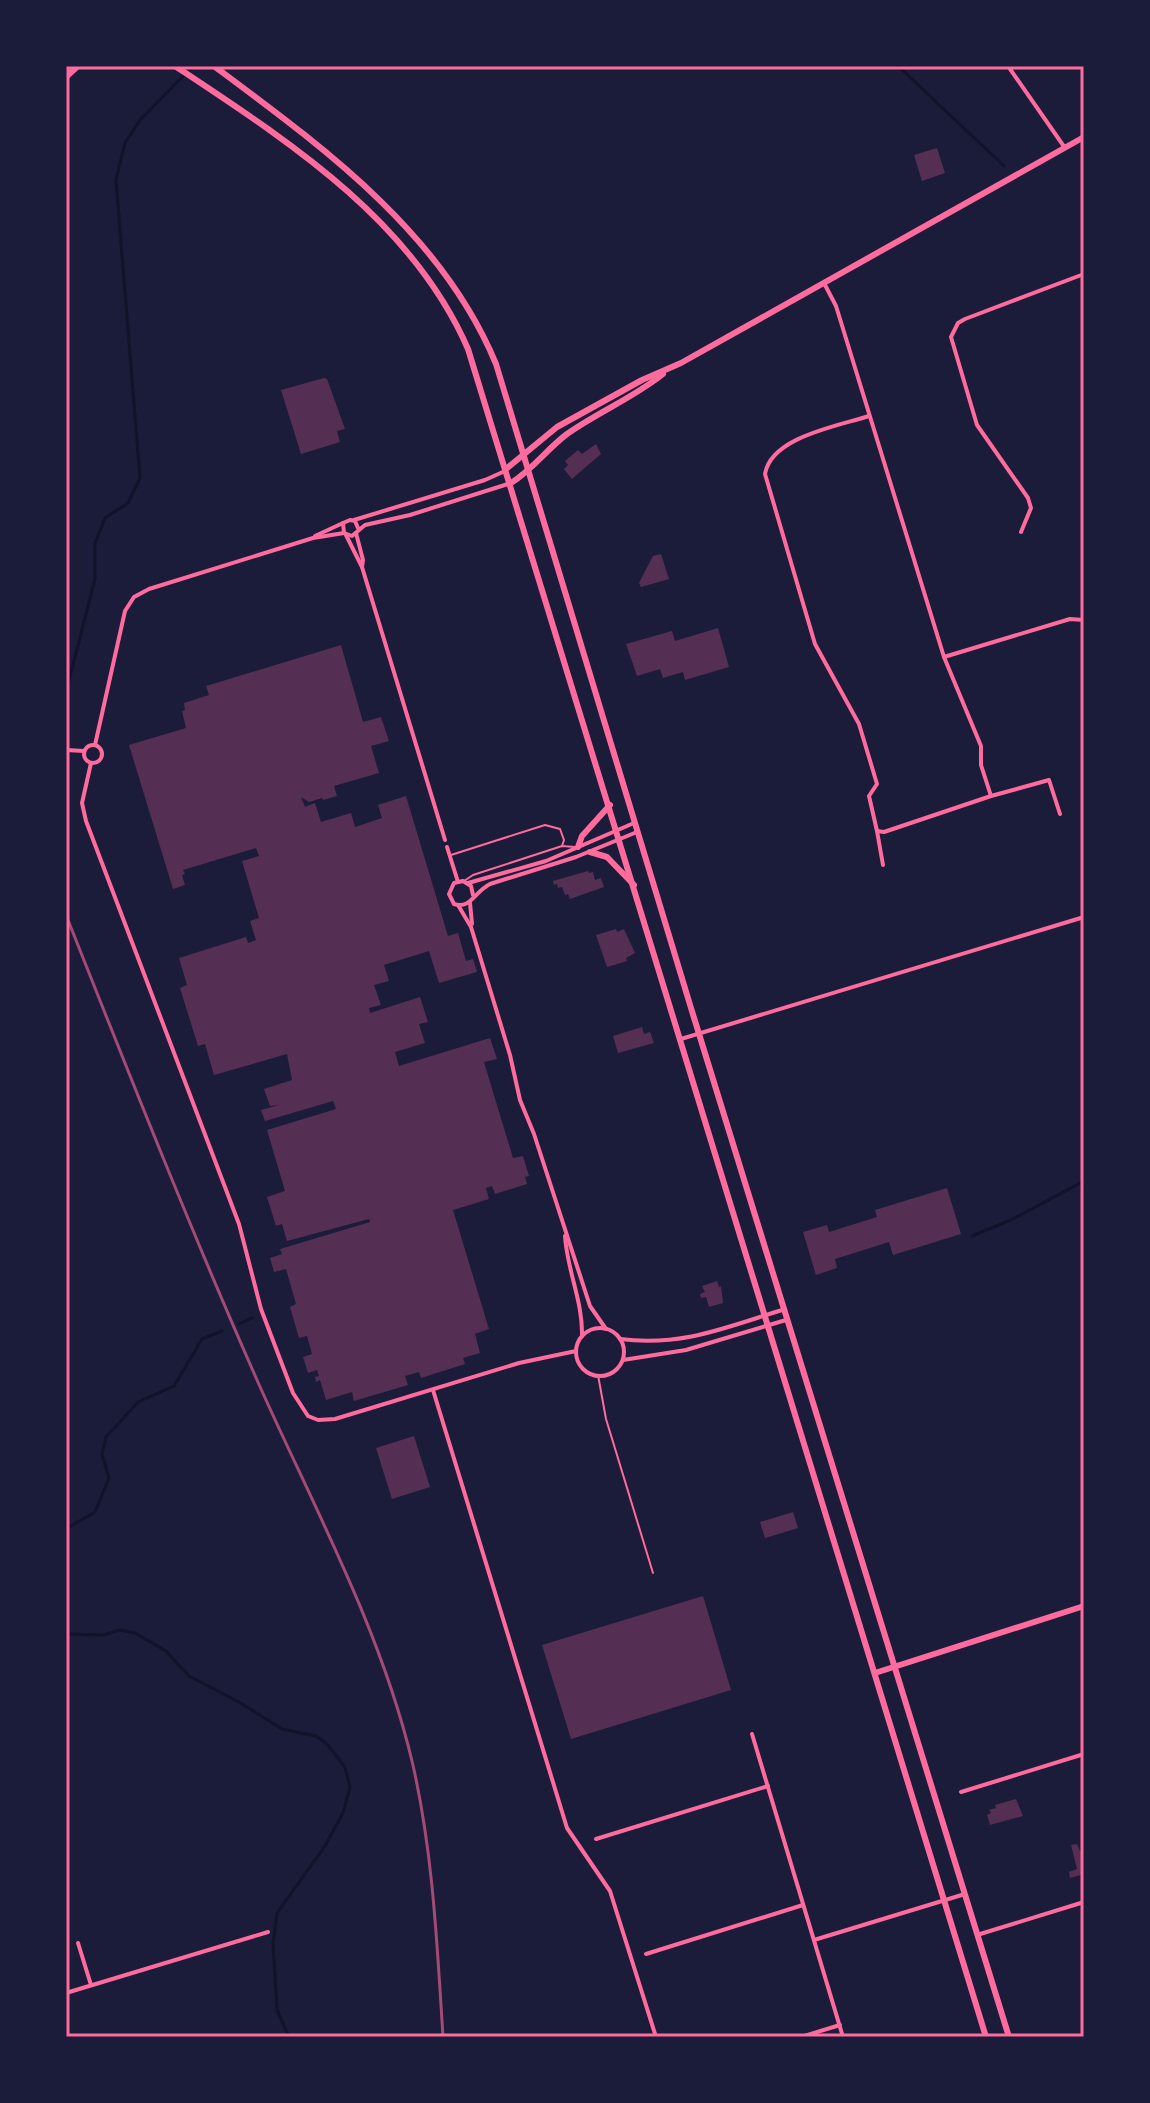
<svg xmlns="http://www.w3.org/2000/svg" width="1150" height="2103" font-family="'PT Serif',serif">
  <rect width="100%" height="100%" fill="#1b1b3a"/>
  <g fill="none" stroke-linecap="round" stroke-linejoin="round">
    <g stroke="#12122b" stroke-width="3">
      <polyline points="898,66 1004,166"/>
      <polyline points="66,692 95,579 95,543 105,518 128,503 140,478 116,180 125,143 140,120 193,66"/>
      <polyline points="972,1236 1013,1219 1084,1181"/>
      <polyline points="239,1324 252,1318"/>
      <polyline points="66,1529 95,1512 109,1478 102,1454 106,1437 138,1402 174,1386 202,1339 222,1331"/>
      <polyline points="66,1634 103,1635 120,1630 135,1633 166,1651 189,1676 239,1702 282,1729 316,1736 326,1743 345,1767 350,1787 343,1813 325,1846 277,1913 273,1944 277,2010 289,2037"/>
    </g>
  </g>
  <g fill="#542f53">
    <polygon points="937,148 945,173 922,181 914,155"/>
    <polygon points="324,378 327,379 345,429 337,431 340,442 301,454 281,390"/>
    <polygon points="596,444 601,454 572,479 564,469 568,465 565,461 578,450 582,454"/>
    <polygon points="661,554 669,579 641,587 639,583 653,556"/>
    <polygon points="718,628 729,667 685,680 683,672 663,678 660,669 637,676 626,644 672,631 675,641"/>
    <polygon points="341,645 363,722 381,717 389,741 371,746 379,773 334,786 337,796 323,800 322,798 309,802 301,797 305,807 315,803 321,822 351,813 355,827 382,818 378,805 406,796 448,936 458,933 466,961 473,959 477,972 439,983 429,951 384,965 389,981 374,985 381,1005 369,1008 370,1013 420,997 428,1022 419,1024 425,1043 395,1052 399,1066 490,1038 497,1059 484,1062 513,1158 523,1156 529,1176 525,1177 527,1184 495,1194 492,1186 486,1188 489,1199 453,1210 489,1329 475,1334 480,1353 463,1358 465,1364 421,1378 419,1372 405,1376 408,1385 354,1401 352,1392 326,1400 320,1380 316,1382 315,1377 319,1376 317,1370 308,1373 303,1357 312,1354 307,1336 299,1338 290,1307 296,1304 286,1269 274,1272 270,1258 282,1254 280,1249 370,1222 369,1219 287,1241 282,1224 276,1226 267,1197 285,1191 267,1130 336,1109 333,1101 265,1121 261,1110 279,1105 270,1106 264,1089 292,1080 287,1054 214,1075 205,1044 198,1046 180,988 187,985 179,958 246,937 248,943 256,940 250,921 259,918 242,861 259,856 256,848 183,870 185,874 182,875 185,885 173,889 129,745 186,728 182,711 185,710 184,703 209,695 206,686"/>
    <polygon points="588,871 589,873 593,872 595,880 601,878 604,887 570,899 568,894 565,895 562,887 558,888 557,884 554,885 553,881"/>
    <polygon points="616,929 617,932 624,929 635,953 626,958 627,961 607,967 596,935"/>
    <polygon points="642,1027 644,1034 650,1032 654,1043 618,1053 613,1036"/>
    <polygon points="947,1188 961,1234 893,1255 889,1242 835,1259 837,1268 816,1275 803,1232 827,1225 829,1232 877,1217 875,1210"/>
    <polygon points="717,1281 719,1287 721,1286 723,1303 709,1307 706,1297 701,1298 700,1294 705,1292 702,1286"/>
    <polygon points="414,1436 430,1487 392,1499 376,1448"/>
    <polygon points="793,1512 798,1528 765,1538 760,1522"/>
    <polygon points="703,1596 731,1690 571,1739 542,1645"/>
    <polygon points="1016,1799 1023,1816 990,1825 987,1815 991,1813 989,1810 996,1808 995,1805"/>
    <polygon points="1077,1844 1080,1851 1084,1850 1084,1874 1070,1878 1069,1872 1077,1869 1071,1845"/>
  </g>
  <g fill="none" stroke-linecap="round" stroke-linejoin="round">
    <g stroke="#ff6b9d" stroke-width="2">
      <polyline points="451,855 545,825 560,829 564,840 562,846"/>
      <polyline points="464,881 473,875 562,846 575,847"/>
      <polyline points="598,1375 606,1419 653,1573"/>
    </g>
    <g stroke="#ff6b9d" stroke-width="4">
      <polyline points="1008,66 1065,148"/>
      <polyline points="824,283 836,306 944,657 981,746 981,765 991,796"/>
      <path d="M869,416C838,426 771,437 765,474L815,644L859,724L877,784L869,796L877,831L884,832L991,796L1049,780L1060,814"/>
      <polyline points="354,520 485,480 505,471"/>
      <polyline points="358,528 355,521 350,520 343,523 344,533 352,536 365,525 410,515 508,484"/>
      <polyline points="1021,532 1031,508 1028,498 977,425 951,337 958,323 965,319 1084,274"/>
      <polyline points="356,533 363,560 362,567"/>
      <polyline points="346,535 362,567 445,840"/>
      <polyline points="315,536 343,523"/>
      <polyline points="944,657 1070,619 1084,620"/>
      <circle cx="93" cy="754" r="9"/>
      <polyline points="95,745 125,611 134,597 149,589 313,538 344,533"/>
      <polyline points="66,750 84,751"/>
      <polyline points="91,763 82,803 86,821 239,1224 261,1309 293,1393 308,1416 318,1420 335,1419 519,1363 576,1351"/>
      <polyline points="877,831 883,865"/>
      <polyline points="447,847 458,882"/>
      <polyline points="468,883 546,861 634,823"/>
      <path d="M473,895L471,886L463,881L454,883L449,894L454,904C471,909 473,893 490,884L576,857L637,832"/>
      <polyline points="470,903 472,924"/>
      <polyline points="458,905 471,927 510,1055 520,1100 534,1134 590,1306 606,1329"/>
      <polyline points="681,1039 1084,917"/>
      <path d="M565,1236C567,1270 583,1302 582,1336"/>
      <circle cx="600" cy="1352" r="24"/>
      <path d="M620,1339C682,1347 727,1327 785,1309"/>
      <polyline points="623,1360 686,1350 786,1320"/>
      <polyline points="433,1390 567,1828 610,1891 656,2037"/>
      <polyline points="752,1734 843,2037"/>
      <polyline points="961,1792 1084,1754"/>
      <polyline points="596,1839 768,1786"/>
      <polyline points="977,1935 1084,1902"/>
      <polyline points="814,1940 965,1894"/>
      <polyline points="78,1943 91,1985"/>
      <polyline points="646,1954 803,1905"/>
      <polyline points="66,1993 268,1932"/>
      <polyline points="801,2037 840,2025"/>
    </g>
    <g stroke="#ff6b9d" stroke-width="6">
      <polyline points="66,77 78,66"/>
      <polyline points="506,469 557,427 642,380 681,363 1084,137"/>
      <path d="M511,483C533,469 547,449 567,434C598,412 633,398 663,374"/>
      <polyline points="875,1673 1084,1606"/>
    </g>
    <g stroke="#ff6b9d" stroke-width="6">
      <path d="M175,66C288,141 412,220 468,349L986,2037"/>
      <path d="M214,66C324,148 442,233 496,364L691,1008L1009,2037"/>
      <polyline points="578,847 582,836 610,805"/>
      <polyline points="590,852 607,857 634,885"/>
    </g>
    <path stroke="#a44b75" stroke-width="3" d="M66,915C128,1071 189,1226 257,1380C312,1504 380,1627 412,1761C433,1851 437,1944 443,2037"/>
  </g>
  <rect width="1150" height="2103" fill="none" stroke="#1b1b3a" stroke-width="136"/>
  <rect x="68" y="68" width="1014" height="1967" fill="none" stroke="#ff6b9d" stroke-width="3"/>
</svg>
